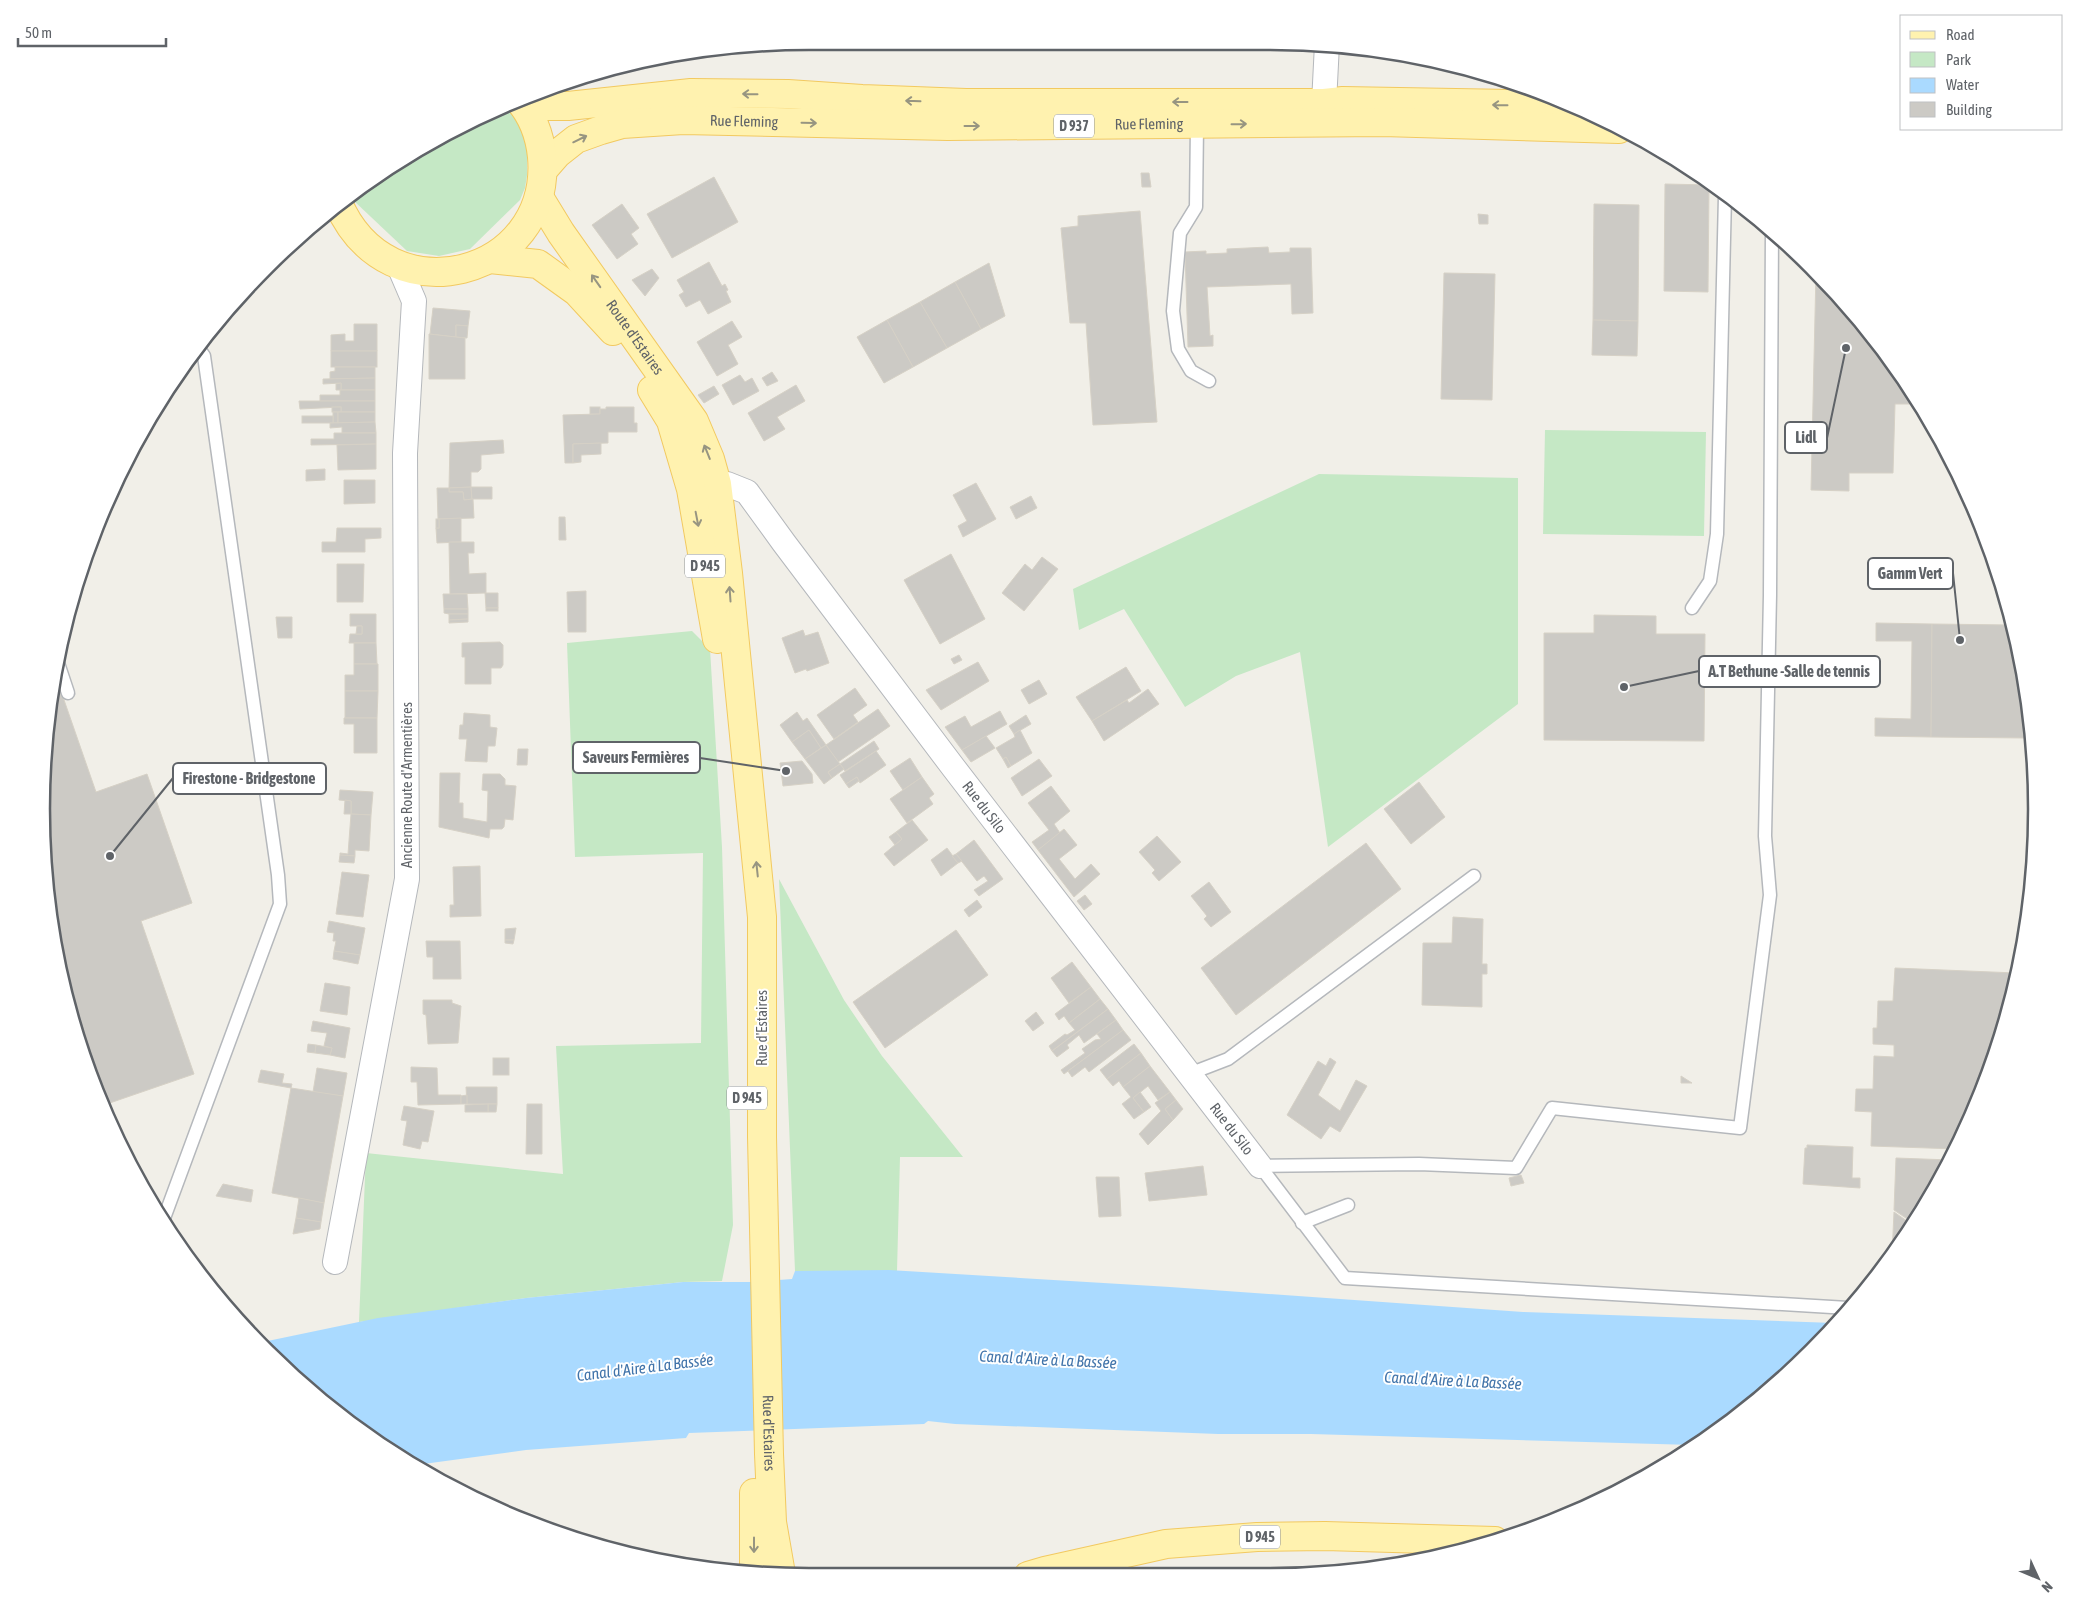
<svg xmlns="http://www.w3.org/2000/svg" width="2078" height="1618" font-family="'Asap Condensed',sans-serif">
  <rect width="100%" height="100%" fill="#f1efe8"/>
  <g fill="#c5e8c5">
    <polygon points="506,104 510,108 524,136 527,149 527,175 525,188 520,200 470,249 439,256 407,251 353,200 351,194 425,144"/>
    <polygon points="1545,430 1706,432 1704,536 1543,534"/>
    <polygon points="1319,474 1518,478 1518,704 1328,847 1300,652 1236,676 1185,707 1124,609 1079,630 1073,589"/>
    <polygon points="692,631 710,649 722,847 733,1225 722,1281 683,1282 526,1298 359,1322 366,1153 563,1174 556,1046 701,1043 703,853 575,857 567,643"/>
    <polygon points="779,879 844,1000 882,1056 963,1157 900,1157 897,1271 795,1271"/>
  </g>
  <polygon fill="#aadaff" points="889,1270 1170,1287 1523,1312 1834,1323 1775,1386 1693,1445 1311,1434 1218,1434 955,1424 928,1421 924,1424 689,1433 686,1438 526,1450 416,1465 382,1447 266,1352 258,1343 378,1318 526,1298 683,1282 751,1282 792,1279 795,1271"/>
  <g fill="#cccac5" stroke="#d6d1c6">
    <polygon points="1141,173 1149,173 1151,187 1142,187"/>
    <polygon points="714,177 738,222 672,258 647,214"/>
    <polygon points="1665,184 1709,185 1708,292 1664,291"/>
    <polygon points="622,204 639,228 631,234 638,244 617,259 592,225"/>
    <polygon points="1594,204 1639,205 1638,321 1593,320"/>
    <polygon points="1140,211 1157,422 1093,425 1086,323 1070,323 1061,228 1078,226 1078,216"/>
    <polygon points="1478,214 1488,215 1488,224 1479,224"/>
    <polygon points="1268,247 1269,253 1290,252 1290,248 1311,248 1313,313 1292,314 1291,284 1207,287 1210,336 1213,335 1213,346 1188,347 1185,252 1206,251 1206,254 1227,253 1227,249"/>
    <polygon points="709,262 722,286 725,284 728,290 726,291 731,302 708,314 700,300 686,307 679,295 684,292 677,280"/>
    <polygon points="989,263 1005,316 981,329 955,282"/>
    <polygon points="652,269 659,278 645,296 632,280"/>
    <polygon points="1816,272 1846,303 1910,392 1910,404 1895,404 1893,473 1849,473 1849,491 1811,490"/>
    <polygon points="1444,273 1495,274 1492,400 1441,399"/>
    <polygon points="955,282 981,329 947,348 920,302"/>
    <polygon points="920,302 947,348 913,367 887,320"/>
    <polygon points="433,308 470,311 468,326 456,325 456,337 430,334"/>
    <polygon points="887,320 913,367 884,383 857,337"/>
    <polygon points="1593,320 1638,321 1637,356 1592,355"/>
    <polygon points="732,321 742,337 728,345 738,364 717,376 697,342"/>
    <polygon points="354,324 377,324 377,351 331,351 331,335 345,334 345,341 354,341"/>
    <polygon points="456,325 468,326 467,338 456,337"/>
    <polygon points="429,334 465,338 465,379 429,379"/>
    <rect x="331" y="351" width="46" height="16"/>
    <polygon points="335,367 375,367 375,378 330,379 330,372 335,371"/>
    <polygon points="772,372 778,381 767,386 762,378"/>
    <polygon points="740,375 745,382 752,378 759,391 733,405 722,385"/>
    <polygon points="375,378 375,390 341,390 341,383 323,384 323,379"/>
    <polygon points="341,383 341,390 336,390 336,384"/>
    <polygon points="796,385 805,401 777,417 785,429 764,441 748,413"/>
    <polygon points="714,386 719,394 704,403 698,395"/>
    <polygon points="340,390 375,390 375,401 320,401 320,395 340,395"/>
    <polygon points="299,401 375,401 375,412 341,412 341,407 300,409"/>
    <rect x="332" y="407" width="9" height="5"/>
    <rect x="590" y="407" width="10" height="7"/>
    <polygon points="606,407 634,407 634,423 637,423 637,432 608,432 608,443 573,444 573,463 565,463 563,415 600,414 600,409 606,409"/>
    <rect x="333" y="412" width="5" height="11"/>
    <polygon points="338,412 375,412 375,422 338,423"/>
    <rect x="302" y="416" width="31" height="7"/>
    <polygon points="375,422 376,433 342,433 342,427 330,428 330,423"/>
    <polygon points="334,433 376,433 376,444 311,445 311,439 334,439"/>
    <polygon points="503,440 504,453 481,455 481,469 478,472 471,472 471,487 449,488 450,443"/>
    <polygon points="601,443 601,454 581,455 581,462 573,463 573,444"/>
    <polygon points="376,444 376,469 338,470 337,445"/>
    <polygon points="325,469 325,480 306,481 306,470"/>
    <polygon points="344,480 375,480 375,503 344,504"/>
    <polygon points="976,483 996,519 963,537 958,526 967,521 953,495"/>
    <polygon points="471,487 472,499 464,500 463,492 449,492 449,488"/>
    <polygon points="471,487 492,487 492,499 472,499"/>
    <polygon points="437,488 449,488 449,492 463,492 464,500 473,499 474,518 438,519"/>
    <polygon points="1031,496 1037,508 1016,519 1010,507"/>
    <polygon points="559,517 565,517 566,540 559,540"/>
    <polygon points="461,518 461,542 437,543 436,528 439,528 439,519"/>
    <rect x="436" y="519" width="3" height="9"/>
    <polygon points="337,528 381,528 381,538 365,539 365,552 322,552 322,542 336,542"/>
    <polygon points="449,542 474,542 474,553 468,553 469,574 486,573 486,593 450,594"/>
    <polygon points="951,554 985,619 940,644 904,580"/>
    <polygon points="1042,557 1058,569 1024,611 1002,593 1025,564 1032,570"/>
    <polygon points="337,564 364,564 363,602 337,602"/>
    <polygon points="586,591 586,632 568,632 567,592"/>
    <polygon points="485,593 498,593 498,608 486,608"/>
    <polygon points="443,594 467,594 468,609 444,609"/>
    <rect x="486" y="608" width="12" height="3"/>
    <polygon points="444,609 468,609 468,614 449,614 444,613"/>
    <polygon points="350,614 376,614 376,643 349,643 350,634 362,634 362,626 350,626"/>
    <polygon points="449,614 468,614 468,619 449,620"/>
    <polygon points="1594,615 1656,616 1656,634 1705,634 1704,741 1544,740 1544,633 1594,633"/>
    <polygon points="276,617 292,617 292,638 278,638"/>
    <polygon points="468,619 468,622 449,623 449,620"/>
    <polygon points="1876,623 1932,624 1931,737 1875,736 1875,718 1911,719 1912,641 1876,641"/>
    <polygon points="1932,624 2011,625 2027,694 2026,738 1931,737"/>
    <polygon points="357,626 362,626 362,634 356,634"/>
    <polygon points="803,630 805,636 818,632 829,663 807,671 806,669 795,673 782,638"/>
    <polygon points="500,642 503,645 503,665 501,668 491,668 491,684 465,684 465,657 462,657 462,643"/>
    <polygon points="354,643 376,643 377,664 354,664"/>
    <polygon points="959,655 962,660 954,664 951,659"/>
    <polygon points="978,662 989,681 941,710 926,690"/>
    <polygon points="354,664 378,664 378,691 345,691 345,675 354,675"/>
    <polygon points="1126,667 1141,691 1092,721 1076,697"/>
    <polygon points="55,674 96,792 147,774 192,903 141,921 194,1074 101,1106 67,1008 48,909 41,809 48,709"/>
    <polygon points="1039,680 1047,694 1029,704 1021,690"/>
    <polygon points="855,688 867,705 853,715 858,722 834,739 817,715"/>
    <polygon points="1148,689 1159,704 1104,741 1092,721 1127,700 1129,703"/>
    <polygon points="345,691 378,691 377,718 345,718"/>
    <polygon points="878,709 890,726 838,762 826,745"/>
    <polygon points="1000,711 1007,724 962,750 945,727 965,716 971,727"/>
    <polygon points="797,712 803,721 807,718 826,745 821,748 809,730 792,742 780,725"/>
    <polygon points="464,713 490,715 490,727 497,728 495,746 488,746 487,762 465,761 467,739 459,739 460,725 463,725"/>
    <polygon points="1026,715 1031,724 1014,734 1009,726"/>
    <polygon points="344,718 377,718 377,753 354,753 354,724 344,724"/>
    <polygon points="809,730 821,748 805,759 792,742"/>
    <polygon points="1020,730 1032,753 1011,766 1006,757 1003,759 996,748 1015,737 1014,734"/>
    <polygon points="986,736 995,748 971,762 962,750"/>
    <polygon points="874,741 879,749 845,771 840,764"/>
    <polygon points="826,745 840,764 828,772 832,778 824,784 805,759"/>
    <polygon points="518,749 528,749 527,765 517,765"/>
    <polygon points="876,751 886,765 860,783 857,777 846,784 840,775"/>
    <polygon points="1006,757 1011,766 1008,768 1003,759"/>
    <polygon points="910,758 922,777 903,790 890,771"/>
    <polygon points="1039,759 1052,776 1022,796 1011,778"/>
    <polygon points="802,761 812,774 813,783 783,786 780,763"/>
    <polygon points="840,764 844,769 832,778 828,772"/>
    <polygon points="440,773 460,773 459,803 463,803 463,818 487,822 488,791 482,790 483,774 500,774 505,779 505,785 516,786 513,820 505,819 504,827 502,829 490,829 489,838 439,827"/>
    <polygon points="857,777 859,781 849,788 846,784"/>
    <polygon points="922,777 934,794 929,798 933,804 907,823 890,799"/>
    <polygon points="1419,782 1445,817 1411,844 1384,809"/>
    <polygon points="1051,786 1070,811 1054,824 1060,833 1038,850 1032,842 1049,830 1028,803"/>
    <polygon points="340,790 373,792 371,815 351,814 351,801 339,800"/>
    <polygon points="345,800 351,801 351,814 344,814"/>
    <polygon points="351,814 371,815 369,851 355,850 355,856 340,855 340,853 348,854"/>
    <polygon points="912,820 928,840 894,866 884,854 902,839 896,832"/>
    <polygon points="1064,829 1077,845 1059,859 1075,879 1091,864 1100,874 1074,897 1038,850"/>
    <polygon points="896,832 902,839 895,845 889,837"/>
    <polygon points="1157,836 1181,862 1159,881 1152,873 1155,870 1139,852"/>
    <polygon points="974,840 1003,879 979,896 974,890 988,881 984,876 977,881 956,854"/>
    <polygon points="1366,843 1401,889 1236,1015 1201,968"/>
    <polygon points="947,848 958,863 941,876 931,860"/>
    <polygon points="956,854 962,861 958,863 952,856"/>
    <polygon points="340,855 355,856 354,863 339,862"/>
    <polygon points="480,866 481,916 450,917 450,905 454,905 453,867"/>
    <polygon points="342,872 369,875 363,917 336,914"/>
    <polygon points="1209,882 1231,912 1211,927 1204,919 1207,916 1191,896"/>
    <polygon points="1085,895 1092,904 1084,910 1077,901"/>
    <polygon points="977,900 982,907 969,917 964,910"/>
    <polygon points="1453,917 1483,919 1482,964 1487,964 1487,974 1482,974 1482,1007 1422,1005 1423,943 1452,943"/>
    <polygon points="329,921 365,928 360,955 334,951 336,941 333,941 334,933 327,932"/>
    <polygon points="516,928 514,940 505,940 505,929"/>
    <polygon points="956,930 988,975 885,1048 853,1002"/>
    <polygon points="505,940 514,940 513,944 505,943"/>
    <polygon points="426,941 460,941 461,979 433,979 433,957 427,957"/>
    <polygon points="334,951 360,955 358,964 333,959"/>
    <polygon points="1072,962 1091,987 1069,1003 1051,978"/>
    <polygon points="1895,968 2016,973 2011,1007 1957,1149 1871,1146 1872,1112 1855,1111 1856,1089 1873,1089 1874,1056 1894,1057 1894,1045 1873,1044 1873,1028 1877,1028 1878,1001 1893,1001"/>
    <polygon points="325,983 350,987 347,1015 320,1011"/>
    <polygon points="1091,987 1100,999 1069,1023 1064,1016 1059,1020 1055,1014"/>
    <polygon points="1100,999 1108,1009 1052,1051 1049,1046 1065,1034 1067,1035 1075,1030 1069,1023"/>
    <polygon points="423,1000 452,1000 452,1003 461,1006 458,1043 428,1044 426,1015 423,1014"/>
    <polygon points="1108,1009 1116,1020 1084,1043 1079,1035 1067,1045 1069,1048 1057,1057 1052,1051"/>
    <polygon points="1036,1012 1044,1023 1033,1031 1025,1021"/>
    <polygon points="1116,1020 1123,1030 1064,1074 1061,1070 1085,1053 1082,1049 1095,1040 1101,1039 1097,1034"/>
    <polygon points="313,1021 350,1028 345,1058 330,1055 332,1048 324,1046 327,1033 311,1031"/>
    <polygon points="1123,1030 1131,1040 1089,1072 1085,1067 1072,1077 1068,1071"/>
    <polygon points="308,1044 316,1045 315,1053 307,1052"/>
    <polygon points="1134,1044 1141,1053 1107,1079 1100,1070"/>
    <polygon points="316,1045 332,1048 330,1055 315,1053"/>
    <polygon points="1141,1053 1150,1066 1123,1087 1119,1081 1113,1086 1107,1079"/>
    <rect x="493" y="1058" width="16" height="17"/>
    <polygon points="1330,1058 1336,1062 1318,1095 1340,1111 1356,1080 1367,1086 1340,1132 1330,1126 1321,1139 1287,1115 1318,1061 1326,1066"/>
    <polygon points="1150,1066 1170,1092 1158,1100 1148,1086 1133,1098 1144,1112 1134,1119 1122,1104 1131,1097 1123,1087"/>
    <polygon points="411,1067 437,1068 438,1095 461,1095 461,1104 418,1105 417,1082 411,1082"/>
    <polygon points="317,1068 347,1073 343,1096 313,1092"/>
    <polygon points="261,1070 284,1074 282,1083 292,1084 291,1088 258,1082"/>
    <polygon points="1681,1076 1692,1083 1681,1083"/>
    <polygon points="466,1087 497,1087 497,1104 467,1104"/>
    <polygon points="291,1088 343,1096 324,1203 272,1193"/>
    <polygon points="1140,1092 1151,1107 1144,1112 1133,1098"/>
    <polygon points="1170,1092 1176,1100 1165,1109 1173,1120 1148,1145 1139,1134 1161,1111 1155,1103"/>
    <polygon points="467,1095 467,1104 461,1104 461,1096"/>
    <polygon points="1176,1100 1183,1109 1173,1120 1165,1109"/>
    <polygon points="488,1104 497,1104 496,1112 488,1112"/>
    <polygon points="488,1104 488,1112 465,1112 465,1105"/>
    <polygon points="527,1104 542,1104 542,1154 526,1154"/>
    <polygon points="404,1106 434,1111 428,1142 422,1141 420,1149 403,1145 407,1121 401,1120"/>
    <polygon points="1807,1145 1853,1147 1852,1178 1860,1178 1860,1188 1803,1184 1805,1148 1807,1148"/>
    <polygon points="1896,1158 1950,1160 1912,1222 1894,1210"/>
    <polygon points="1203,1166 1207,1195 1149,1201 1145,1173"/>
    <polygon points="1521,1175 1524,1183 1511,1186 1509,1178"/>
    <polygon points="1096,1177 1119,1177 1121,1216 1099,1217"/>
    <polygon points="223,1184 253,1190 251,1202 216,1196"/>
    <polygon points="299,1198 324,1203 321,1222 296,1218"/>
    <polygon points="1894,1212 1911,1224 1892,1255"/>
    <polygon points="296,1218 321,1222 320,1229 293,1234"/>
  </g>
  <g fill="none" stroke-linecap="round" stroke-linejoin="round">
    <g stroke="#b5b8bc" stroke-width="15">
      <g id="service">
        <polyline points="1197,125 1196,207 1180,233 1173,311 1178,349 1191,371 1209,381"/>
        <polyline points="1692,608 1710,581 1717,534 1725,196"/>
        <polyline points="57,660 68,693"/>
        <polyline points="1189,1074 1228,1059 1474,876"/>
        <polyline points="1260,1166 1419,1164 1516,1168 1552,1108 1740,1128 1770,895 1765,836 1770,595 1772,229"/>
        <polyline points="1260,1166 1345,1278 1848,1308"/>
        <polyline points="163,1221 280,904 278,875 204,356 197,346"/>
        <polyline points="1302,1223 1348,1205"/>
      </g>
    </g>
    <g stroke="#b5b8bc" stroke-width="26">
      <g id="minor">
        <polyline points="1324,103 1327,44"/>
        <path id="s1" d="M701,487L727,484L747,492L784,543L953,767L1260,1166"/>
        <polyline points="335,1262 407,879 405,453 414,301 399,266"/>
      </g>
    </g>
    <g stroke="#f2c960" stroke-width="30">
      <g id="primary">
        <polyline points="524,106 568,106 691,93 788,94 862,99 966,103 1324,103 1343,101 1566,105"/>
        <path id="s2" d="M543,170L557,154L576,139L601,130L622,124L683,120L948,126L1383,122L1619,129"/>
        <path id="s3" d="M539,197L561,233L694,421L710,459L717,484L728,573L762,917V1137L769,1454L772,1522L781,1574"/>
        <path d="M338,203C388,320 552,277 542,157C540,136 532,115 518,99"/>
        <polyline points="490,259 538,264 577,292 613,331"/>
        <polyline points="652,390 671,421 691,489 717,639"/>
        <polyline points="754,1493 754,1571"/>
        <polyline points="1028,1576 1045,1571 1166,1544 1257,1537 1325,1536 1495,1541"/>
      </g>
    </g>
    <use href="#service" stroke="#fff" stroke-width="12"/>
    <use href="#minor" stroke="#fff" stroke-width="24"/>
    <use href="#primary" stroke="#fff2af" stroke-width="28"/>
  </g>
  <defs><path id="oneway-shaft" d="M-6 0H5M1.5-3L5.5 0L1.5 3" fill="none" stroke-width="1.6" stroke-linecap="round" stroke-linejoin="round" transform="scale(1.25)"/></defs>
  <g stroke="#979581">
    <use href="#oneway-shaft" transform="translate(750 94) rotate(-179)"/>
    <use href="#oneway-shaft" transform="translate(913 101) rotate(-178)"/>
    <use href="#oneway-shaft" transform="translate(1180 102) rotate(-180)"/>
    <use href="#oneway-shaft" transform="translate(1500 105) rotate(-179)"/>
    <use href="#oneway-shaft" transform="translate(809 123) rotate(1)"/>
    <use href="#oneway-shaft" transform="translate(1239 124) rotate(-1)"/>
    <use href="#oneway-shaft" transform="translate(972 126)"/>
    <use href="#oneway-shaft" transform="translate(580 139) rotate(-26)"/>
    <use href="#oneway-shaft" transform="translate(596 281) rotate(-125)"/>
    <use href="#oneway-shaft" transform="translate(707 452) rotate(-112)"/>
    <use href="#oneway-shaft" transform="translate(697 519) rotate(79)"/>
    <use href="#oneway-shaft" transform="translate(730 594) rotate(-94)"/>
    <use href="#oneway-shaft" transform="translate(757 869) rotate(-96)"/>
    <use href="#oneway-shaft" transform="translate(754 1545) rotate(90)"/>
  </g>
  <g text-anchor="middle" stroke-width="4" stroke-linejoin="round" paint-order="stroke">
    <g fill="#fff" stroke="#8f9295" stroke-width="1">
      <rect x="1054" y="114.5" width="40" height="23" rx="4"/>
      <rect x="685" y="554.5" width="40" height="23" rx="4"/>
      <rect x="727" y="1086.5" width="40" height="23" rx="4"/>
      <rect x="1240" y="1525.5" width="40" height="23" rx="4"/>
    </g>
    <g font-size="14" font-weight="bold" fill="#5f6368">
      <text x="1074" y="131">D 937</text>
      <text x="705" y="571">D 945</text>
      <text x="747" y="1103">D 945</text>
      <text x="1260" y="1542">D 945</text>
    </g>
    <g font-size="15" fill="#5f6368" stroke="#fff">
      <text dy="5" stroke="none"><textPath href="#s2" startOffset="216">Rue Fleming</textPath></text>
      <text dy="5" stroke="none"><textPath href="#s2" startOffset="621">Rue Fleming</textPath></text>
      <text dy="5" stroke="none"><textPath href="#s3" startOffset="170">Route d'Estaires</textPath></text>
      <text transform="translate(407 785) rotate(-90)" y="5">Ancienne Route d'Armentières</text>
      <text dy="5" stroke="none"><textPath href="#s1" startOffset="442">Rue du Silo</textPath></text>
      <text transform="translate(762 1028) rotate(-90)" y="5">Rue d'Estaires</text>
      <text dy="5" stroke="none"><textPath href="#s1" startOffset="848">Rue du Silo</textPath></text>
      <text dy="5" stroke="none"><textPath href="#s3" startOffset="1291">Rue d'Estaires</textPath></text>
    </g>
    <g font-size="16" font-style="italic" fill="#4174aa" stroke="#fff">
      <text transform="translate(1048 1359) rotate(3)" y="6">Canal d'Aire à La Bassée</text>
      <text transform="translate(645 1367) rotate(-7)" y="6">Canal d'Aire à La Bassée</text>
      <text transform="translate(1453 1380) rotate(3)" y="6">Canal d'Aire à La Bassée</text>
    </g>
  </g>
  <path d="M0 0H2078V1618H0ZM809 50H1269A759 759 0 0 1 2028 809V809A759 759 0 0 1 1269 1568H809A759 759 0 0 1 50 809V809A759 759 0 0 1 809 50Z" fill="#fff" fill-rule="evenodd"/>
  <path fill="none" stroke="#5f6368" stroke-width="2.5" d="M809 50H1269A759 759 0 0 1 2028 809V809A759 759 0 0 1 1269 1568H809A759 759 0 0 1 50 809V809A759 759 0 0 1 809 50Z"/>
  <path fill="none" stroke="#5f6368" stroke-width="2" d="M1846 348L1827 438M1960 640L1953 573M1624 687L1699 671M786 771L700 758M110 856L173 778"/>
  <g fill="#5f6368" stroke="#fff" stroke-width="2">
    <circle cx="1846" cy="348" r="5"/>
    <circle cx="1960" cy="640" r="5"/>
    <circle cx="1624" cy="687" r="5"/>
    <circle cx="786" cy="771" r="5"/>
    <circle cx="110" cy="856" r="5"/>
  </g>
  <g fill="#fff" stroke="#5f6368" stroke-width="2">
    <rect x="1785" y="422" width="42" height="31" rx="5"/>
    <rect x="1868" y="558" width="85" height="31" rx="5"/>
    <rect x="1699" y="656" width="181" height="31" rx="5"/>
    <rect x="573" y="742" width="127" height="31" rx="5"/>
    <rect x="173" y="763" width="153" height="31" rx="5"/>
  </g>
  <g font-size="16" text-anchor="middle" font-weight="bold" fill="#5f6368">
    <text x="1806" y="443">Lidl</text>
    <text x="1910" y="579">Gamm Vert</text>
    <text x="1789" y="677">A.T Bethune -Salle de tennis</text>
    <text x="636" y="763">Saveurs Fermières</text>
    <text x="249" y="784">Firestone - Bridgestone</text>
  </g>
  <rect x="1900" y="15" width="162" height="115" fill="#ffffff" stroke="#bfc1c3"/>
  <rect x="1910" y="31" width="25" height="8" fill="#fff2af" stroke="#bfc1c3"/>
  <text x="1946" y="40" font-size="15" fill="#5f6368">Road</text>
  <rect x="1910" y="52" width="25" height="15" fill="#c5e8c5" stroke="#bfc1c3"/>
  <text x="1946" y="65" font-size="15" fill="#5f6368">Park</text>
  <rect x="1910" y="78" width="25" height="15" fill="#aadaff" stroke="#bfc1c3"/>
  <text x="1946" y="90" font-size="15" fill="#5f6368">Water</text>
  <rect x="1910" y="102" width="25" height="15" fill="#cccac5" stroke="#bfc1c3"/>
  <text x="1946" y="115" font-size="15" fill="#5f6368">Building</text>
  <g transform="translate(2038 1578) rotate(134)" stroke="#ffffff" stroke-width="4" paint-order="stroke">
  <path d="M0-4L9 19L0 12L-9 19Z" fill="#5f6368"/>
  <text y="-8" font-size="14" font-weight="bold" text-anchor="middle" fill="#5f6368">N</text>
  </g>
  <path d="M18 38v8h148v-8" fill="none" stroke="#5f6368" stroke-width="2.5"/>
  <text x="25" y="38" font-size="15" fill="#5f6368" stroke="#ffffff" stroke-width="4" paint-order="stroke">50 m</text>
</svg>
